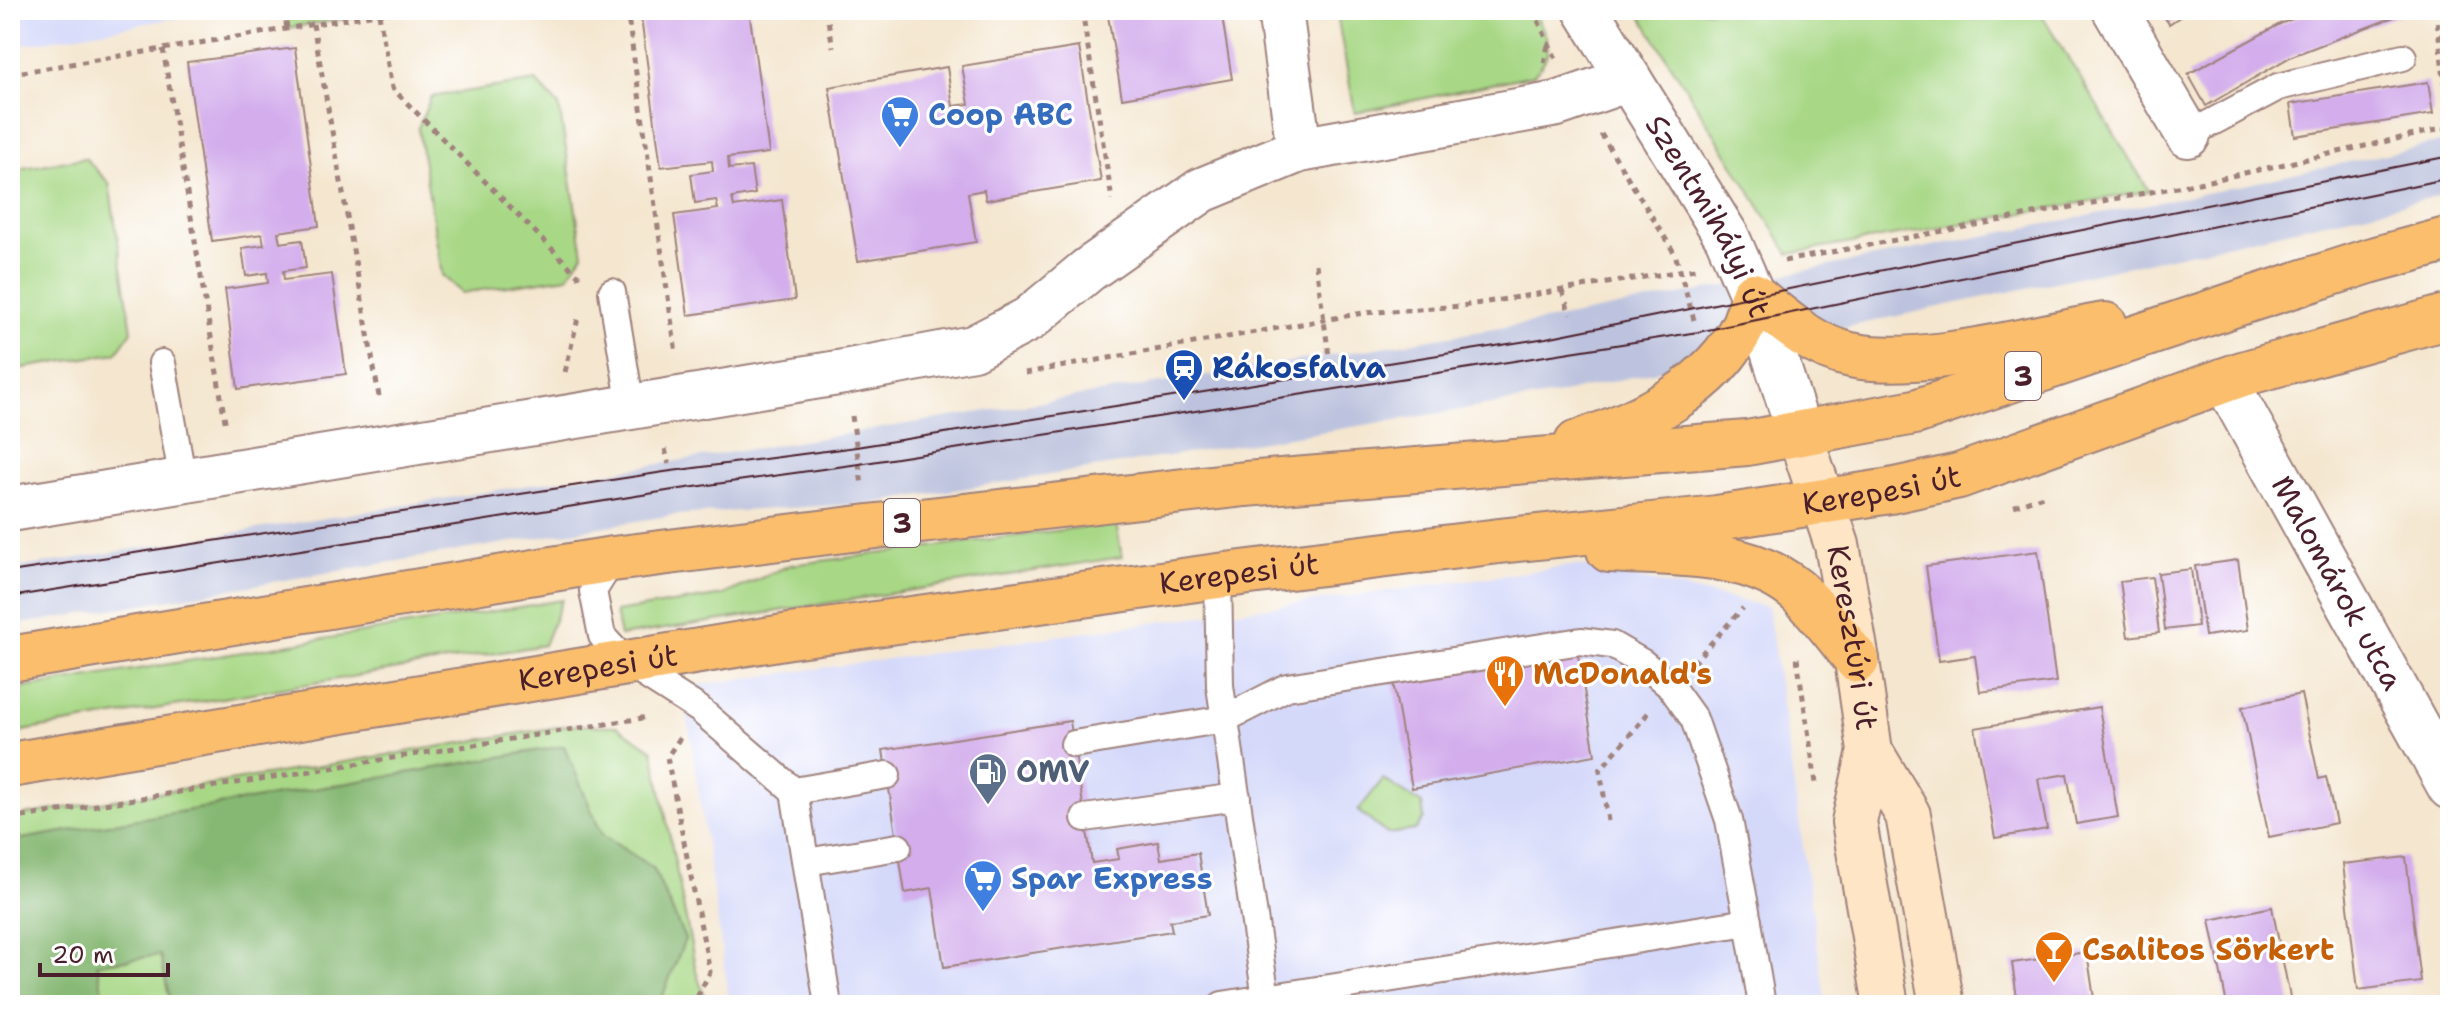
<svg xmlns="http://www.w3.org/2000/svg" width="2460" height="1015" font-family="'Shantell Sans',sans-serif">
  <rect width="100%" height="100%" fill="#fff"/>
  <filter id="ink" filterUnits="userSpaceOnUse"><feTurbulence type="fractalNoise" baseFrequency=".0125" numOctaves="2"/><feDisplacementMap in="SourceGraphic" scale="16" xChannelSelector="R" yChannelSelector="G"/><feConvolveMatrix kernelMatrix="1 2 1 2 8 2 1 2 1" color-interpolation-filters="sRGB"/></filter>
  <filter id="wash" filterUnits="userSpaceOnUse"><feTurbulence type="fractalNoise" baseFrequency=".006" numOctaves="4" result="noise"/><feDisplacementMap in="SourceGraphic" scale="32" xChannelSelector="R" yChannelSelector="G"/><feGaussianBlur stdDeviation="1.8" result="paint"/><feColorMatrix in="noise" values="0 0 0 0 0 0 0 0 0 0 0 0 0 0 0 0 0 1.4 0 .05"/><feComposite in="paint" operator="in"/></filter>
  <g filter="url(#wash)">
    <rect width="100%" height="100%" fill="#f4e6cf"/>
    <g fill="#d4d8f9">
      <polygon points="10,10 223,10 10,47"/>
      <polygon points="1577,565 1768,607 1826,1005 730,1005 683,687"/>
    </g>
    <polygon fill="#bdc3de" points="2450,140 2450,193 2239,242 1796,338 1555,395 872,503 673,515 10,626 10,569 1550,320 2221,190"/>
    <g fill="#a8d886" stroke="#797c58" stroke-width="2">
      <polygon points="284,10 401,10 287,28"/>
      <path d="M1336,10H1532C1547,35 1558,52 1533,75L1355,113Z"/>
      <polygon points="1637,10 2039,10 2149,191 1789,254"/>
      <polygon points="536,81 559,106 583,254 567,277 462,293 442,275 418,128 431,97"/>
      <polygon points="85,158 109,183 132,331 116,353 10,370 10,170"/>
      <polygon points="1116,523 1122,557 620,636 615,612 723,595 790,565"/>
      <polygon points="562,600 544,645 10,733 10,690"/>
      <polygon points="570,725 617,726 653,750 696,971 707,1005 659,1005 685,939 653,868 602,835 564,746 10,841 10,817"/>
      <polygon points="1383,779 1422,804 1424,819 1415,830 1387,834 1358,811"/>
      <polygon points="160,955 171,1005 105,1005 97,964"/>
    </g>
    <polygon fill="#86b873" stroke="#686c4f" stroke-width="2" points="564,746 602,835 653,868 685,939 659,1005 171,1005 160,955 97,964 105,1005 10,1005 10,841"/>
    <g id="blocks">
      <g fill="#d3adec">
        <polygon points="640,10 749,10 769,153 728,158 729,169 751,167 755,194 732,198 734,207 782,200 795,300 688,315 674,215 718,209 716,200 695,203 691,174 713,171 712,161 661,167"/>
        <polygon points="1107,10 1221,10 1232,79 1122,98"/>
        <polygon points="2160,10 2190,10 2169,24"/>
        <polygon points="2314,10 2400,10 2402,14 2292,56 2206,106 2188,74 2280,24"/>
        <polygon points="1079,47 1101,181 986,200 984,190 968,193 976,242 858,261 829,87 947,67 953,106 969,104 962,66"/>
        <polygon points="295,48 319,226 278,232 280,243 302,240 306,268 283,271 284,280 332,274 346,374 238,389 225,289 268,283 267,273 246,276 242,248 264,245 262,234 212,241 187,62"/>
        <polygon points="2428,82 2433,114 2295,136 2290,104"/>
        <polygon points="2038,551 2056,682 1980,692 1975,656 1939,661 1926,566"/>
        <polygon points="2238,560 2248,630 2205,636 2195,566"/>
        <polygon points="2191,569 2198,626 2165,630 2158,573"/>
        <polygon points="2152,577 2159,633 2128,637 2120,581"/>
        <polygon points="1577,649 1595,755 1412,788 1393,682"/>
        <polygon points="2301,694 2319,779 2326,777 2336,823 2269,837 2242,707"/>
        <polygon points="2099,707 2118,817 2076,824 2067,774 2038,779 2047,829 1995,838 1975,728"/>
        <polygon points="1070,721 1092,863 1119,859 1117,849 1158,842 1161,859 1198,853 1208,915 1170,921 1172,931 944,967 932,888 905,893 883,750"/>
        <polygon points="2406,857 2421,982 2358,990 2343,864"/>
        <polygon points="2272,907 2291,1002 2275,1005 2227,1005 2210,920"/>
        <polygon points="2087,952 2095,1005 2018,1005 2012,963"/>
      </g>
    </g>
  </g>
  <g filter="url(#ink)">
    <use href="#blocks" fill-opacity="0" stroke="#9f827d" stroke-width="2"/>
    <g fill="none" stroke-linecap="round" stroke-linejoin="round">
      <g stroke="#9f827d" stroke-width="30">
        <g id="service">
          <polyline points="2188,135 2278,87 2403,57"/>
          <polyline points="612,292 631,407"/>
          <polyline points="162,363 183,481"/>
          <polyline points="613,559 593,591 602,636 627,663 699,709 794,791 828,1005"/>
          <polyline points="1218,576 1220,686 1266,998"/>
          <polyline points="1074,744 1225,719 1287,687 1581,641 1612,645 1643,663 1671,687 1694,719 1729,820 1748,922"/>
          <polyline points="794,791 887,775"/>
          <polyline points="1085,818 1237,797"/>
          <polyline points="806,862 898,847"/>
          <polyline points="1222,1005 1748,922 1762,1005"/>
        </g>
      </g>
      <g stroke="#9f827d" stroke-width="48">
        <g id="minor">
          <polyline points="1280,10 1299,150"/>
          <polyline points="2115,10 2188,135"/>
          <path id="s1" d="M2225,380L2450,787"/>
          <polyline points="10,509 844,372 973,348 1029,319 1088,270 1202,190 1299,150 1557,104 1629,79"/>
        </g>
      </g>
      <g stroke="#9f827d" stroke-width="48">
        <g id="tertiary">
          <path id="s2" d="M1586,10L1727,237L1763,320L1800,435"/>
        </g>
      </g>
      <g stroke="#9f827d" stroke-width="48">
        <g id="secondary">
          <path id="s3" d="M1800,435L1837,545L1857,660L1870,751L1854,822L1886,1005"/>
          <polyline points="1870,751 1908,815 1942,1005"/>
        </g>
      </g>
      <g stroke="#9f827d" stroke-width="48">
        <g id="primary">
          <path d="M1577,443C1640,422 1713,388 1744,324C1748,315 1750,304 1753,295C1781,318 1814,348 1851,355C1919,370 2035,337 2105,325"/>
          <path d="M1609,550C1671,554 1745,549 1795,589C1817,607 1838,638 1857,660"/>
          <polyline points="10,659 613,559 868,527 1245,484 1747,443 1915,412 2242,302 2369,261 2450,239"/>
          <path id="s4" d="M10,765L790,636L1218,576L1499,541L1717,518L1890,491L1959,476L2242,374L2450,316"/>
        </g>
      </g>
      <g stroke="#9f827d" stroke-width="5" stroke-dasharray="6 6" stroke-linecap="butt">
        <polyline points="284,10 287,28"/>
        <polyline points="627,10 676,353"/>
        <polyline points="826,10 833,47"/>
        <polyline points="1082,10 1112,200"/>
        <path d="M1532,10C1542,26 1547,43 1557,60"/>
        <polyline points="2436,10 2446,97 2450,103"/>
        <polyline points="379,14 392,88 578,275 580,281"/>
        <polyline points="313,24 380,402"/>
        <polyline points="163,49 226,427"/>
        <polyline points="1544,63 1548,45"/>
        <polyline points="10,74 401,10"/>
        <polyline points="1601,134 1675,254 1694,320"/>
        <polyline points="1784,261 2209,181 2450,127"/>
        <polyline points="1316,264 1329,356"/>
        <polyline points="1562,291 1570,314"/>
        <polyline points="565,372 579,314"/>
        <polyline points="1025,373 1363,313 1462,306 1695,269"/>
        <polyline points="852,416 862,485"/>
        <polyline points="665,449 669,464"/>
        <polyline points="2014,506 2046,495"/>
        <polyline points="1797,658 1816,783"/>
        <polyline points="1693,663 1743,608"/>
        <polyline points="680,738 667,757 710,972 693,1005"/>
        <polyline points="10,819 649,717"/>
        <polyline points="1608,821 1600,770 1649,712"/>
      </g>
      <use href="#service" stroke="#fff" stroke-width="26"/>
      <use href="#minor" stroke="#fff" stroke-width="44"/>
      <use href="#tertiary" stroke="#fff" stroke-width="44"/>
      <use href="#secondary" stroke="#fde5c5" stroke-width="44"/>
      <use href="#primary" stroke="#fabe6d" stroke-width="44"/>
      <g stroke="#4a1f2b" stroke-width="2">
        <polyline points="10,572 664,472 856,447 1546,338 2450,156"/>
        <polyline points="10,597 673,490 859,464 1698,332 2450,178"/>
      </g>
    </g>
  </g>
  <defs>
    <g id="supermarket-pin" transform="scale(2)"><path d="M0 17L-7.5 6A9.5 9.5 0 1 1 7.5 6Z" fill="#3f7fe0" stroke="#fff"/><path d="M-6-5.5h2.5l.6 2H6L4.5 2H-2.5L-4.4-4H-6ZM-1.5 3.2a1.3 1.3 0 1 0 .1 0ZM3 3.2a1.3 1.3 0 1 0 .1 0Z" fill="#fff"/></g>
    <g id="station-pin" transform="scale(2)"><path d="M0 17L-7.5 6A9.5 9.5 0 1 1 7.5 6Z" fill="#1a4fb4" stroke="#fff"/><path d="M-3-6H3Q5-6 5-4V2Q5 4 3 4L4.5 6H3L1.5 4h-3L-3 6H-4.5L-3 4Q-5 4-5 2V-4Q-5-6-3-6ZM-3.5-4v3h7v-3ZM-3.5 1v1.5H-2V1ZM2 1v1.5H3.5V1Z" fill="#fff"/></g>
    <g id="restaurant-pin" transform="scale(2)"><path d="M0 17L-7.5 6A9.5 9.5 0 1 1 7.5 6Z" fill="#e8710a" stroke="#fff"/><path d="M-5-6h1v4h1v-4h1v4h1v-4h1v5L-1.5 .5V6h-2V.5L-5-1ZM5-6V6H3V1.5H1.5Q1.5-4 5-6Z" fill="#fff"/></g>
    <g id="fuel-pin" transform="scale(2)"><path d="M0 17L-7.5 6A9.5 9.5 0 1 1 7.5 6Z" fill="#5c6f8a" stroke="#fff"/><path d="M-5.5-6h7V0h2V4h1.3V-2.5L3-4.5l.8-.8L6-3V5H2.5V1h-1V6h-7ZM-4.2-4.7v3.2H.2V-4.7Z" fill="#fff"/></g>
    <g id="bar-pin" transform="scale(2)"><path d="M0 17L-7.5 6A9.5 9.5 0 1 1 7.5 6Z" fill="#e8710a" stroke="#fff"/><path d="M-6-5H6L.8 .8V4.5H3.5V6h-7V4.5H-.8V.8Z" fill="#fff"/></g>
  </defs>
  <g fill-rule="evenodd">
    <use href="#supermarket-pin" x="900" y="115"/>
    <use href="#station-pin" x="1184" y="368"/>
    <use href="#restaurant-pin" x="1505" y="674"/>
    <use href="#fuel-pin" x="988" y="772"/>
    <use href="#supermarket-pin" x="983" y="879"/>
    <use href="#bar-pin" x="2054" y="950"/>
  </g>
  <g text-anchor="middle" stroke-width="6" stroke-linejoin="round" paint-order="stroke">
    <g fill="#fff" stroke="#80626b" stroke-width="2">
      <rect x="2005" y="352" width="36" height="48" rx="6"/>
      <rect x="884" y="499" width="36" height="48" rx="6"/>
    </g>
    <g font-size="28" font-weight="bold" fill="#4a1f2b">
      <text x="2023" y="386">3</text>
      <text x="902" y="533">3</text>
    </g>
    <g font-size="30" font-weight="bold" fill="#366cbe" stroke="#fff" text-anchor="start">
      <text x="928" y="125">Coop ABC</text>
      <text x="1011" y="889">Spar Express</text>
    </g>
    <g font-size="30" fill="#4a1f2b" stroke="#fff">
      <text dy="10" stroke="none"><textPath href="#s2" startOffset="240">Szentmihályi út</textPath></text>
      <text dy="10" stroke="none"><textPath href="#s4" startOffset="1892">Kerepesi út</textPath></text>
      <text dy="10" stroke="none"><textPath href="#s4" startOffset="1244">Kerepesi út</textPath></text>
      <text dy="10" stroke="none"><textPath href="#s1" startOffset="232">Malomárok utca</textPath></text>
      <text dy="10" stroke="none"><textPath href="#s3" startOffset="210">Keresztúri út</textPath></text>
      <text dy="10" stroke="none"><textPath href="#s4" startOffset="596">Kerepesi út</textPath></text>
    </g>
    <g font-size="30" font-weight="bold" fill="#164399" stroke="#fff" text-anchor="start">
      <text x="1212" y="378">Rákosfalva</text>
    </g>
    <g font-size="30" font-weight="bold" fill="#c56008" stroke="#fff" text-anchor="start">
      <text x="1533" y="684">McDonald's</text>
      <text x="2082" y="960">Csalitos Sörkert</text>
    </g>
    <g font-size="30" font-weight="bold" fill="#4e5e75" stroke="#fff" text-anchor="start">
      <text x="1016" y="782">OMV</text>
    </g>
  </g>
  <rect width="2460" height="1015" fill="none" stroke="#fff" stroke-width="40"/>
  <path d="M40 963v12h128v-12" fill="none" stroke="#4a1f2b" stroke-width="4"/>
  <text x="52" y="963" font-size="24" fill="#4a1f2b" stroke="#ffffff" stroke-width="6" paint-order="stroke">20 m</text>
</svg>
